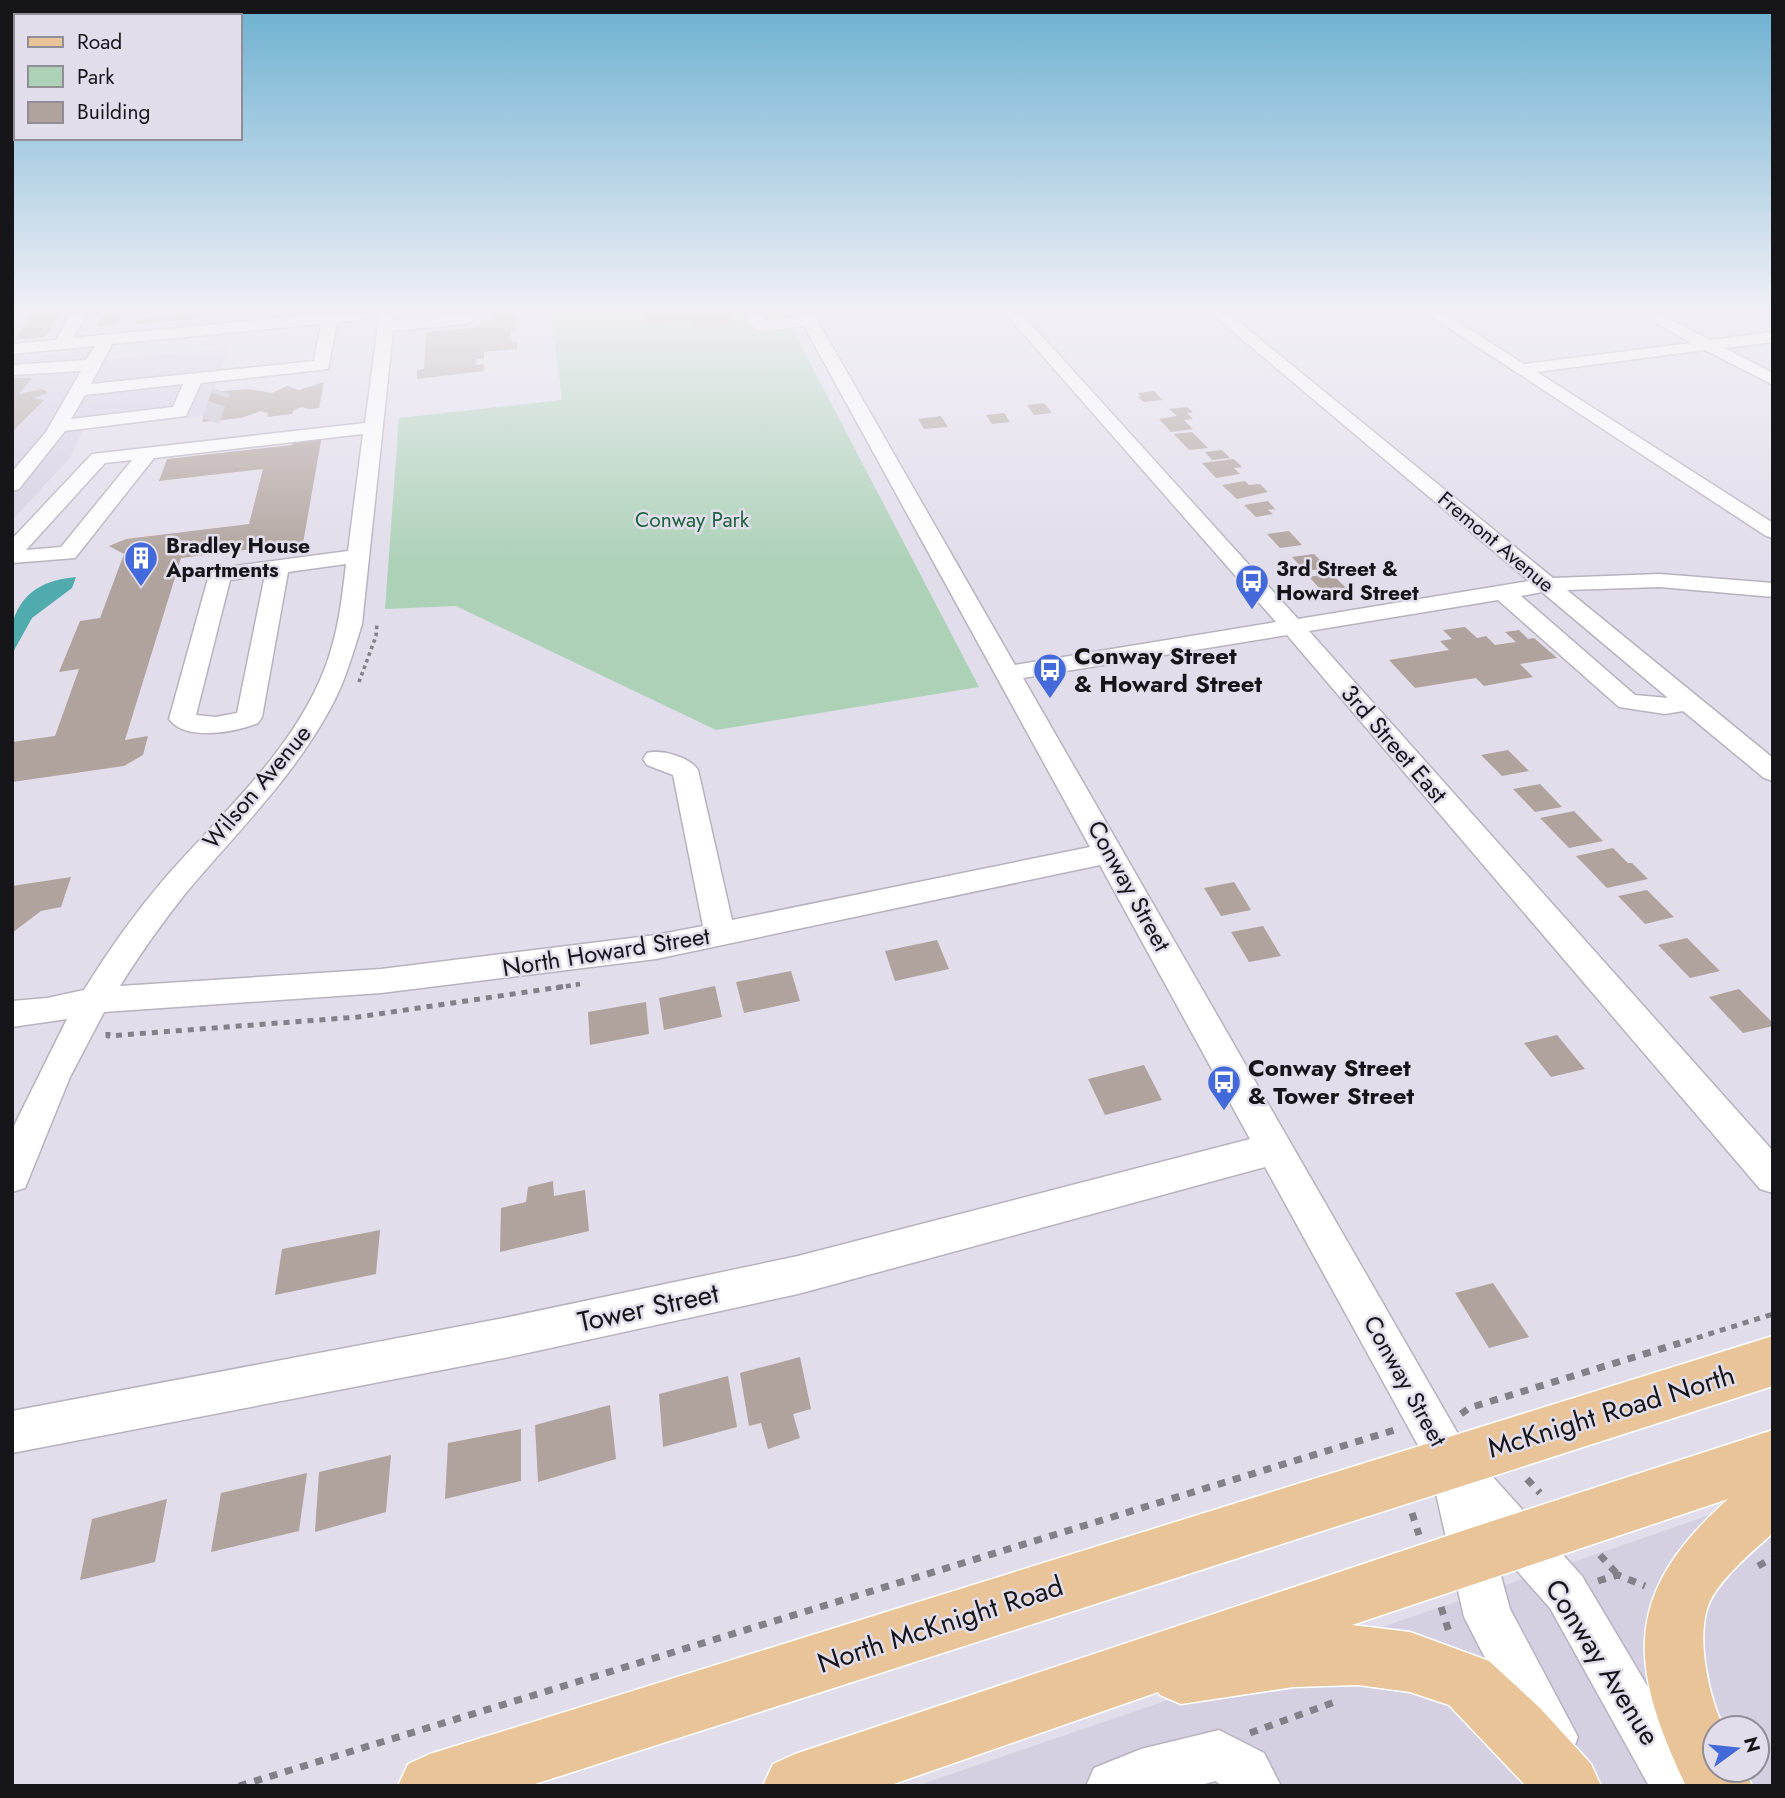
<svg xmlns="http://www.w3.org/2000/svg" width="1785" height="1798" font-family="Jost,sans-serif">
  <rect width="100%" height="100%" fill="#e1ddea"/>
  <g fill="#d5cfe2" fill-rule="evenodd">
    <polygon points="228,348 205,416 83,429 70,458 12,520 12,357 91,350 85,362"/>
    <path d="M1773,1493V1786H916L1626,1544ZM1715,1728H1757V1770H1715Z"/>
  </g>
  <polygon fill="#acd1b7" points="551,313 784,313 979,687 716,730 456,606 385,609 399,418 562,400"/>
  <path fill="#4fabae" d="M76,577L72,588L32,618L12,654C12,644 10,630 13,621C23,590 46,580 76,577Z"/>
  <g fill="#b0a39d">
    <polygon points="31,313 60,313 45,337 15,340"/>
    <polygon points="104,313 122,313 115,325 97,327"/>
    <polygon points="188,313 231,315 134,324 137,318"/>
    <polygon points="490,313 514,313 516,331 511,332 512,342 517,342 517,349 484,352 484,359 476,359 477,365 484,364 484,371 417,379 417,370 424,369 426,332 480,327 479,322 490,321"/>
    <polygon points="642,313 731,313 736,324 696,328 692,319 645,323"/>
    <polygon points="12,378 32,378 19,394 42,389 48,393 33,398 44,400 12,432"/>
    <polygon points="324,382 319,408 309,409 302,407 294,410 292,414 267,417 268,413 261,411 241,418 202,422 211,392 249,389 272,393 287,386 299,390"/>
    <polygon points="1154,391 1163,400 1144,402 1138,397 1141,396 1138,393"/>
    <polygon points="1044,403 1052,413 1034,415 1027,405"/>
    <polygon points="1187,407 1193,412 1187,413 1193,419 1184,420 1193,429 1171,432 1159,419 1177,416 1169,409"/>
    <polygon points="1004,413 1010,422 992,424 986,415"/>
    <polygon points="941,416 948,427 924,429 918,419"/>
    <polygon points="1192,432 1208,448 1189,450 1174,434"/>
    <polygon points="322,435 302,549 265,554 267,547 181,558 125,740 148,736 143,755 124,766 12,782 12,742 55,736 79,669 59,672 80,621 100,618 124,554 109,546 126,539 249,524 263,469 159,481 167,459 292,445 294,439"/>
    <polygon points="1222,450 1230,458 1212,460 1205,452"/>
    <polygon points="1234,459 1242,467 1234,468 1240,474 1216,478 1202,463"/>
    <polygon points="1245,481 1249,485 1260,484 1268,492 1237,499 1222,485"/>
    <polygon points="1268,501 1275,509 1268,510 1273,514 1256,517 1244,505"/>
    <polygon points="1289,531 1302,545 1280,548 1267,534"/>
    <polygon points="1314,554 1328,568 1305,571 1292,557"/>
    <polygon points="1331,573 1346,588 1323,592 1309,577"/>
    <polygon points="1465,627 1477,638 1486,636 1495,645 1516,642 1505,632 1519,630 1528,639 1534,638 1557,658 1520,664 1533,677 1484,686 1476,678 1415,688 1389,660 1449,650 1440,641 1452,639 1443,630"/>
    <polygon points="1508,750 1529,771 1502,776 1481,755"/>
    <polygon points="1540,784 1562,807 1535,812 1513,789"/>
    <polygon points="1574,811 1603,841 1569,848 1540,818"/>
    <polygon points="1613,848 1628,863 1632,863 1648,879 1607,888 1576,856"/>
    <polygon points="71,877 61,907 41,911 12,933 12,886"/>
    <polygon points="1234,882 1251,910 1221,916 1204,888"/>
    <polygon points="1647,890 1674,917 1645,924 1618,896"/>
    <polygon points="1263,926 1281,956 1249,962 1231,932"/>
    <polygon points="1687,938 1720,971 1690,978 1658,945"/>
    <polygon points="937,940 949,969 895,981 885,951"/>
    <polygon points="791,971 800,1001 744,1013 736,982"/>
    <polygon points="715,986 722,1017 664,1030 659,998"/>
    <polygon points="1739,989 1773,1023 1773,1026 1743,1033 1709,997"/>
    <polygon points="646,1002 649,1034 590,1045 588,1012"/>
    <polygon points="1557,1035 1585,1069 1551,1077 1524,1043"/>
    <polygon points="1144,1065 1162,1100 1105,1115 1088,1079"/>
    <polygon points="553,1181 554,1196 585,1190 589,1231 500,1252 501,1208 526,1202 528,1187"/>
    <polygon points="380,1230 376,1274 275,1295 282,1249"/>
    <polygon points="1493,1283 1529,1337 1489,1348 1455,1293"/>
    <polygon points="800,1357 811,1409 793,1414 800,1438 768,1449 761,1423 749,1426 740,1373"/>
    <polygon points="728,1376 737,1427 663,1447 659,1394"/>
    <polygon points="610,1405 616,1459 538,1482 535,1425"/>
    <polygon points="521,1429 521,1481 445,1499 448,1443"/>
    <polygon points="391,1455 386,1512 315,1532 319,1472"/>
    <polygon points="307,1473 299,1531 211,1552 221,1493"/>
    <polygon points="167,1499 155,1562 80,1580 92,1519"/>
  </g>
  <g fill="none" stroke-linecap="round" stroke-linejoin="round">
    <polyline stroke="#c3bfcb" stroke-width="18" stroke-dasharray="18 9" stroke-linecap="butt" points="211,421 221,391"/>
    <g stroke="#b6b2bf" stroke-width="3">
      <g id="minor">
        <path d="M71,313H87L73,338L330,313H395L394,321L466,314L474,319L466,324L393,331L362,624C353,653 345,682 330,709C293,778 235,834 185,894C162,923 140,954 120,986L381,969L656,935L703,926L673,775L647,765L643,759L647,753C661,749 690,757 698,770L732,920L1090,847L804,326L760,331L754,329L745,313H761L765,321L800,317L797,313H813L1015,665L1276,622L1005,313H1021L1298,619L1529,581L1211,313H1228L1553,578L1660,574L1773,583V597L1660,587L1567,590L1773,758V781L1764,778L1683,711L1665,714L1619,707L1498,600L1309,631L1773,1151V1193L1760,1189L1287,635L1023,678L1465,1446L1582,1576L1696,1768L1704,1786H1649L1550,1608L1492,1543L1510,1609L1578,1737L1571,1755L1553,1762L1535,1755L1464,1617L1430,1467L1265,1167L798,1294L504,1358L12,1453V1411L504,1318L798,1256L1250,1139L1100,865L656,959L381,993L104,1012L70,1077L25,1188L12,1192V1130L67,1019L12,1027V1001L47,998L84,990C108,951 135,913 165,878C222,813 293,751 325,668C338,634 342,599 346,564L288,572L262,717L258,723C236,732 185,742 169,719L209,575L212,570L220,568L348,551L363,434L154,458L75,558L12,563V539L92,454L365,423L379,318L337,322L328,369L201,383L186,416L65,431L19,489L12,491V472L46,432L81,371L12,375V365L86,360L95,346L12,354V344L56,340ZM321,324L314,361L91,384L112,344ZM183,384L173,407L71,419L85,395ZM132,460L61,547L26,550L105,463ZM265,575L237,713L216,717L196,715L230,580ZM1542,592L1668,698L1635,695L1521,596Z"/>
        <polygon points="124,313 155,313 152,316 125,318"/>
        <polygon points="1426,313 1444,313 1524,364 1691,343 1639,313 1658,313 1710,340 1773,332 1773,342 1725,348 1773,373 1773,385 1705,350 1537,372 1773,523 1773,538 1766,536"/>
        <polygon points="1219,1730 1264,1753 1281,1786 1223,1786 1215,1781 1198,1786 1086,1786 1094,1768 1141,1749"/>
      </g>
    </g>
    <g stroke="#fff" stroke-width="3">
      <g id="major">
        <polygon points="1773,1336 1773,1386 529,1786 398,1786 408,1764 430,1754"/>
        <path d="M1773,1430V1533C1753,1551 1717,1581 1708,1606C1696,1639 1709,1698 1724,1728H1715V1770H1745L1752,1786H1686C1628,1664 1622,1594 1728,1499L1352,1625L1410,1632L1489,1661L1540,1708L1591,1764L1601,1786H1526L1449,1705L1410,1692L1358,1685L1294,1687L1181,1704L1160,1695L1158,1692L888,1786H763L773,1764L795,1754L1474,1527Z"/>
      </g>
    </g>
    <polyline stroke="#828089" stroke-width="3.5" stroke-dasharray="3.5 3.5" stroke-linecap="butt" points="359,682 376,636 377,624"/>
    <polyline stroke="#828089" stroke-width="4.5" stroke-dasharray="5 5" stroke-linecap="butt" points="556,988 580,984"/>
    <g stroke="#828089" stroke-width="5" stroke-dasharray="6 6" stroke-linecap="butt">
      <polyline points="108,1032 108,1036 358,1017 567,986"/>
      <polyline points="1674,1345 1773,1314"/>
    </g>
    <g stroke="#828089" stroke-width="7" stroke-dasharray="8 8" stroke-linecap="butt">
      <polyline points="1461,1414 1469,1408 1680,1343"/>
      <polyline points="1527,1479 1540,1493"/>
      <polyline points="1412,1513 1419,1535"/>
      <polyline points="1600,1555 1618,1575"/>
      <polyline points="1758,1566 1773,1558"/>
      <polyline points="1598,1581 1618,1575 1645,1586"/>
      <polyline points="1441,1607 1449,1632"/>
      <polyline points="1250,1733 1340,1700"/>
      <polyline points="239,1786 1398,1429"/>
    </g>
    <use href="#minor" fill="#fff" fill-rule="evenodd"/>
    <use href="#major" fill="#e8c498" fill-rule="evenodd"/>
  </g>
  <linearGradient id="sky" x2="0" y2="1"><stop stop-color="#6bb0d1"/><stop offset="0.55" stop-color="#f2f0f6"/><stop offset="1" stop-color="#f2f0f6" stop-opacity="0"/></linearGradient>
  <rect width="1785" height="565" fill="url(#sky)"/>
  <defs>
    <g id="building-pin" transform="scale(1.75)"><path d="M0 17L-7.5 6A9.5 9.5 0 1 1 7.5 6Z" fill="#4469db" stroke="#e1ddea"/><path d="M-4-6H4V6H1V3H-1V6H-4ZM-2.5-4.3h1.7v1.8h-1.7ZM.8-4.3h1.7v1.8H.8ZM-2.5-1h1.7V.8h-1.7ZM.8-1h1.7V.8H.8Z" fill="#fff"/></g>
    <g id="bus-pin" transform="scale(1.75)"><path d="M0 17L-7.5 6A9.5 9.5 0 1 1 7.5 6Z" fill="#4469db" stroke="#e1ddea"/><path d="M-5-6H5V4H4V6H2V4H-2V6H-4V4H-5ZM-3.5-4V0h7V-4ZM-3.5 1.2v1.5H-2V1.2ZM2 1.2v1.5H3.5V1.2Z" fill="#fff"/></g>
  </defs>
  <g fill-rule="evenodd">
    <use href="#building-pin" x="141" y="558"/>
    <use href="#bus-pin" x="1252" y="581"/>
    <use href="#bus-pin" x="1050" y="670"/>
    <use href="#bus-pin" x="1224" y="1082"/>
  </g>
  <g text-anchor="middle" stroke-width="5" stroke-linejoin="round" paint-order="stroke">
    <g font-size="21" fill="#1e633d" stroke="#e1ddea">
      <text x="692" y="527">Conway Park</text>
    </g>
    <g font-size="21" fill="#161519" stroke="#e1ddea">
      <text transform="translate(1496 542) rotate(40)" y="7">Fremont Avenue</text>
    </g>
    <g font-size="21" font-weight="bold" fill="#161519" stroke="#e1ddea" text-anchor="start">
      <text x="166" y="553">Bradley House<tspan x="166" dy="24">Apartments</tspan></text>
      <text x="1276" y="576">3rd Street &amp;<tspan x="1276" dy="24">Howard Street</tspan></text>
    </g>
    <g font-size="24" font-weight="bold" fill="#161519" stroke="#e1ddea" text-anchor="start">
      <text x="1074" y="664">Conway Street<tspan x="1074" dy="28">&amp; Howard Street</tspan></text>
      <text x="1248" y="1076">Conway Street<tspan x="1248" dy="28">&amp; Tower Street</tspan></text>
    </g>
    <g font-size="24" fill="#161519" stroke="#e1ddea">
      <text transform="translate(1394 744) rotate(49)" y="8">3rd Street East</text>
      <text transform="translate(257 787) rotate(-50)" y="8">Wilson Avenue</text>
      <text transform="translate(1129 886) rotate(61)" y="8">Conway Street</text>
      <text transform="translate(606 952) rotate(-9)" y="8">North Howard Street</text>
      <text transform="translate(1405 1381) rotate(61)" y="8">Conway Street</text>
    </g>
    <g font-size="28" fill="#161519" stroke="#e1ddea">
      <text transform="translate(648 1307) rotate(-12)" y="10">Tower Street</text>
      <text transform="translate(1611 1411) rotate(-17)" y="10">McKnight Road North</text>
      <text transform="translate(940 1624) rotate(-18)" y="10">North McKnight Road</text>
      <text transform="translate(1603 1662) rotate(58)" y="10">Conway Avenue</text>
    </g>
  </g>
  <rect width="1785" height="1798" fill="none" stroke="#161519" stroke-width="28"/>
  <rect x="14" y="14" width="228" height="126" fill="#e1ddea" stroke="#908d96" stroke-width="2"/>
  <rect x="28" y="37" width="35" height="10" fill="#e8c498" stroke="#908d96" stroke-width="2"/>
  <text x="77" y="49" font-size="21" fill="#161519">Road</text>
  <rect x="28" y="66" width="35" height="21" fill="#acd1b7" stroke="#908d96" stroke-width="2"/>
  <text x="77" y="84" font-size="21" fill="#161519">Park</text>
  <rect x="28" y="102" width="35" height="21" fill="#b0a39d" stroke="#908d96" stroke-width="2"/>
  <text x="77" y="119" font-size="21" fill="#161519">Building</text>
  <g transform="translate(1736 1749) rotate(75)"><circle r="33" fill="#e1ddea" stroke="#908d96" stroke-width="2"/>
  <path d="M0-5L12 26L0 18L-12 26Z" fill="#4469db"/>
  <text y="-10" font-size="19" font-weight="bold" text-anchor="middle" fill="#161519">N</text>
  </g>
</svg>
